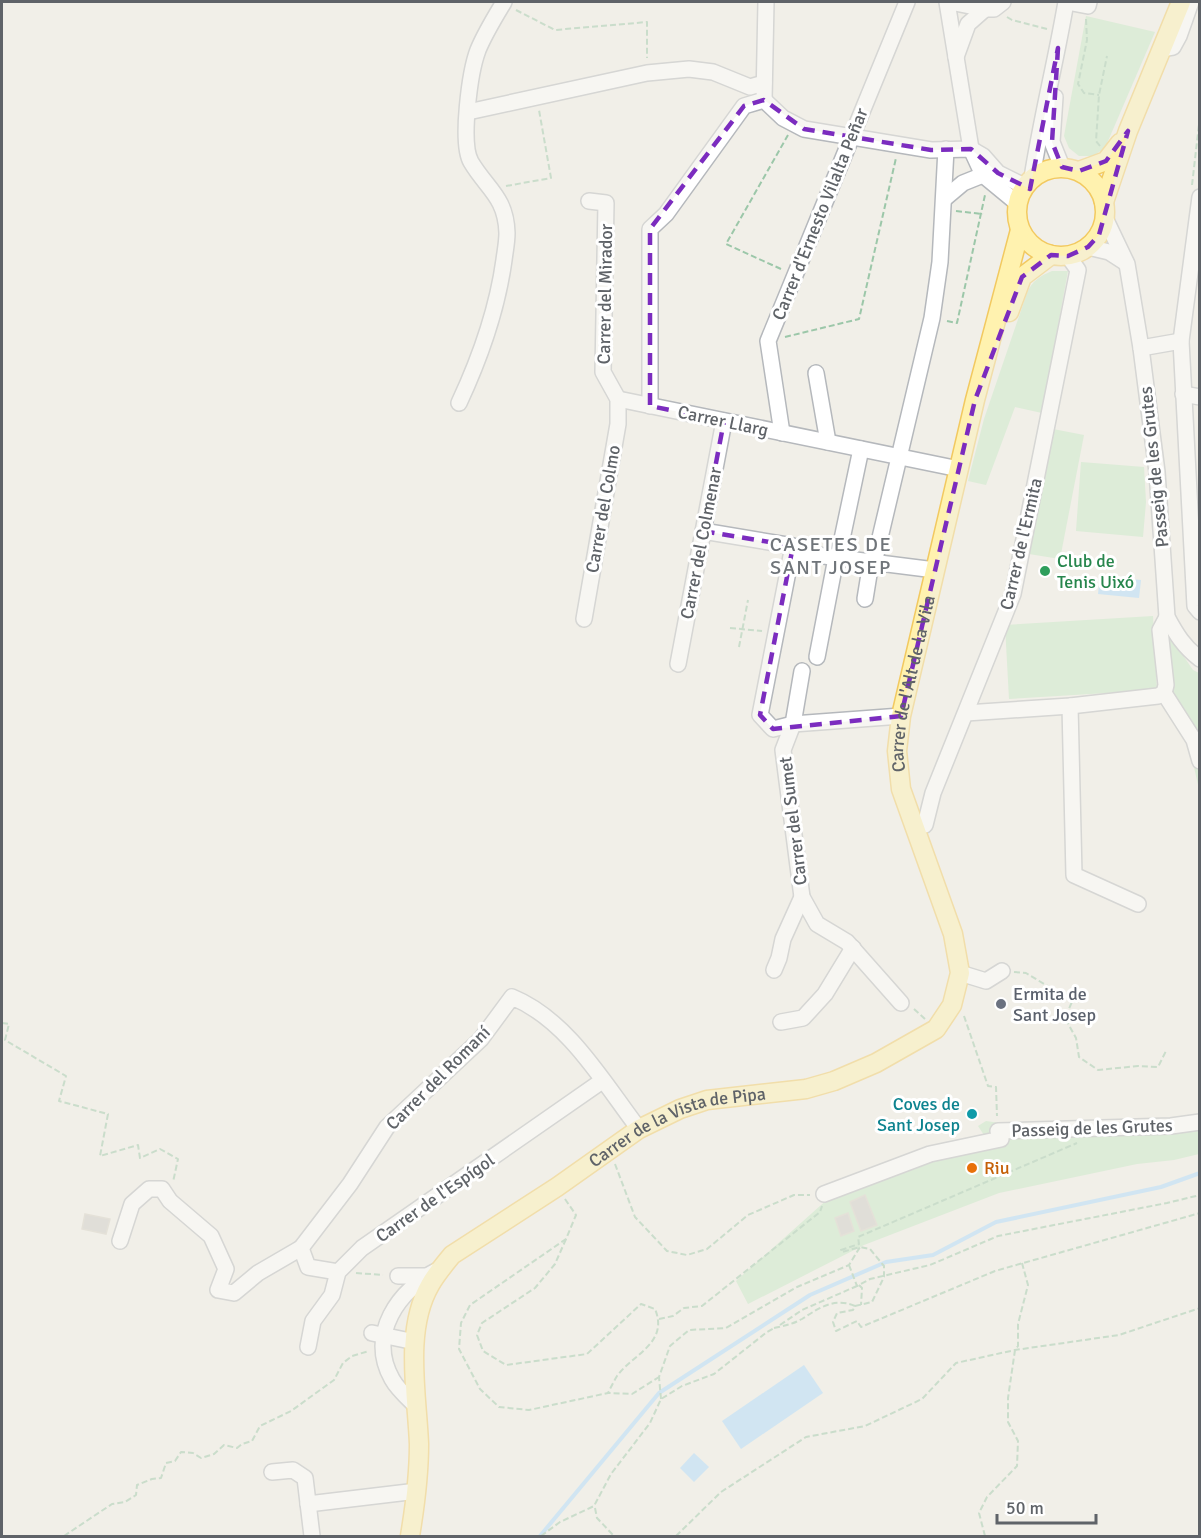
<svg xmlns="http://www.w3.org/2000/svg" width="1201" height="1538" font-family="Signika,sans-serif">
  <rect width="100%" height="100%" fill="#f1efe8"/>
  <g fill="#c5e8c5">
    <polygon points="1086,16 1155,32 1105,148 1093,156 1079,156 1069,148 1064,136"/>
    <path d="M1052,271H1068L1042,413L1015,407L986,485L968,481L984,419L1027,293C1032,281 1040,276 1052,271Z"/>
    <polygon points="1053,429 1084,435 1060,559 1029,554"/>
    <polygon points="1081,462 1144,467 1146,502 1143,537 1076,531"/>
    <polygon points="1153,616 1157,690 1009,699 1005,625"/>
    <polygon points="1165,629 1193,670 1199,673 1199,789 1188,741 1170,687"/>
    <path d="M1199,1115V1154L1174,1160L1137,1164L999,1193L864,1245L748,1304L736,1281L830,1197L988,1141L978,1126L986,1121L1000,1123C1067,1123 1134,1126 1199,1115Z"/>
  </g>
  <g fill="#aadaff">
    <polygon points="1100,576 1141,580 1139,598 1098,594"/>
    <polygon points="804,1365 823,1393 741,1449 722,1421"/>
    <polygon points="694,1453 709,1467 694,1482 680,1468"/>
  </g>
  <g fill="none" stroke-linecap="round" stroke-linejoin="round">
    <polyline stroke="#aadaff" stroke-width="4" points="540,1536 659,1393 810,1295 886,1262 933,1255 996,1222 1161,1187 1200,1173"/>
  </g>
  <g fill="#cccac5" stroke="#d6d1c6" stroke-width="1.5">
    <polygon points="865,1195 877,1225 861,1231 850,1202"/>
    <polygon points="848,1213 854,1231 841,1236 835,1218"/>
    <polygon points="85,1214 110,1219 106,1234 82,1229"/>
  </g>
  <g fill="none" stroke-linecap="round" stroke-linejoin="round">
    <g stroke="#b5b8bc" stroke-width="18">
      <g id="minor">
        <polyline points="947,2 971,149 983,175 1017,203"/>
        <polyline points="950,2 985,9 994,9 1003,2"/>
        <polyline points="1067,2 1088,6 1089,2"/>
        <polyline points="1161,49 1173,47 1179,36 1191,2"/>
        <polyline points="956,57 968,24 985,9"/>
        <polyline points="1055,97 1052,142 1062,167"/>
        <polyline points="764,100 783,118 804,129 931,150 971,149 983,156 998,173 1024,186"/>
        <polyline points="468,112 647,73 689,69 713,72 750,87 764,83"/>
        <path d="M1032,178C1041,119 1056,61 1066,2"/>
        <polyline points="1200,197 1181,341 1195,606 1200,612"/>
        <polyline points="944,199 963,183 983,175"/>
        <path d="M1105,218L1127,264L1141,348L1157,472L1167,617C1176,634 1184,647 1200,659"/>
        <polyline points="1088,247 1109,252 1126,263"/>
        <polyline points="1141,348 1181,341"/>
        <polyline points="816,373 828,442"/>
        <polyline points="1183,394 1200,397"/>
        <polyline points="618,399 959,469"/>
        <path d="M459,403C480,358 497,311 504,260C505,252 507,242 507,233C506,197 487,189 471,162C460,143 470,71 478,50C485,33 495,17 504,2"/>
        <polyline points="650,406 650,229 666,214 744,106 764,100 766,2"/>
        <polyline points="782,433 768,341 907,2"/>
        <polyline points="703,531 793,546 760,715 773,729 793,724 901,716"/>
        <polyline points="792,552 935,570"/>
        <polyline points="838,558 861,449"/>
        <polyline points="874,563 932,318 940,262 946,149"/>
        <polyline points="865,599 871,562"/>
        <polyline points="584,619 618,424 618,399 603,372 606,203 589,201"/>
        <polyline points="817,657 836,558"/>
        <polyline points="678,664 724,421"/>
        <polyline points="802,671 793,724 783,750 802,897 817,924 847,942 901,1003"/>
        <polyline points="1164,693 1166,685 1160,630 1167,617"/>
        <polyline points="1164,693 1194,740 1200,761"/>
        <polyline points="1070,706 1074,875 1138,904"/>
        <polyline points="966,713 1070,706 1158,696 1164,693"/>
        <polyline points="925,825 933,793 1013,594 1078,270 1068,256"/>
        <polyline points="774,970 779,958 783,939 802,897"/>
        <polyline points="960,973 986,981 1002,971"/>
        <polyline points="781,1022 803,1018 825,994 853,948"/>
        <polyline points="824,1194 930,1154 1001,1139 998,1131 1171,1126 1200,1122"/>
        <path d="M120,1241L132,1204L149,1189H162L170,1201L211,1236L226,1269L218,1290L234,1293L258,1273L301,1248L350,1184L387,1127L481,1039L512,997C568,1020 603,1082 639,1129"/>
        <polyline points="301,1248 308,1267 338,1272"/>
        <polyline points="398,1276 426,1276"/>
        <polyline points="372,1333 415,1342"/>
        <polyline points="308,1347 313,1321 332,1295 338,1272 362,1248 602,1081"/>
        <path d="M417,1407C409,1399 398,1390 392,1379C367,1335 398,1289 440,1269"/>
        <polyline points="272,1472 293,1470 305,1478 312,1536"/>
        <polyline points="308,1504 417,1491"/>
      </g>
    </g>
    <g stroke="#f2c960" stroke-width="21">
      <g id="major">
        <circle cx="1061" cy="212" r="44"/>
        <polyline points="1079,171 1106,161 1120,143"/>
        <polyline points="1104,202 1128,131 1181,2"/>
        <polyline points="1009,312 1022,277 1051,255"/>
        <path id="s1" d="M410,1536C415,1506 419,1475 419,1444C417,1394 404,1330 430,1285C436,1274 444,1265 452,1255L557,1187L639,1129L680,1109L707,1100L806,1089L834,1081L876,1063L936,1029L952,1005L960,973L953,934L901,789L897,751L901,716L975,400L1020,230"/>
      </g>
    </g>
    <g stroke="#9cc7a9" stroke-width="2" stroke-dasharray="6 3" stroke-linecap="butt">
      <polyline points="516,10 555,30 647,22 647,58"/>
      <polyline points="1007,17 1012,20 1047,29"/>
      <polyline points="1086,19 1087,40 1078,84 1084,93 1099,95"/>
      <polyline points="1100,146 1096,141 1099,95 1107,56"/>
      <polyline points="1192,185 1200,116"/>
      <polyline points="506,186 551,178 539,110"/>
      <polyline points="956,211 983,214"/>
      <polyline points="781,269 726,244 788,135"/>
      <polyline points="947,321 957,323 985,195"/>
      <polyline points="785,337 859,319 896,158"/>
      <polyline points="730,628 762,631"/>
      <polyline points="739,647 748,600"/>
      <polyline points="1014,972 1026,973 1054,990 1074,997 1065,1018 1076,1038 1079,1057 1098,1070 1138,1066 1158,1067 1166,1051"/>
      <polyline points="914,1009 925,1019"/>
      <polyline points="964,1016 988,1086 996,1087 997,1116"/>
      <polyline points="2,1023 9,1024 5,1040 66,1076 59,1101 108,1114 100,1156 138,1145 140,1158 160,1149 178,1159 173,1182"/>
      <polyline points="615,1164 635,1217 667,1251 687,1255 707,1249 748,1215 794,1195 810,1195"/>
      <polyline points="565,1199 576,1215 566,1239 470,1305 461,1323 459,1349 480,1389 499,1407 529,1410 608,1393 632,1394 659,1377"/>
      <path d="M566,1239L555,1264L535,1288L482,1323L477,1335L483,1351L506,1365L587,1354L641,1304L655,1309C669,1343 633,1354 617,1376C614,1381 611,1387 608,1393"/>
      <polyline points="849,1265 857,1286 870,1279 930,1265 998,1236 1167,1203 1200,1195"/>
      <polyline points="356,1273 383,1275"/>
      <polyline points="859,1285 862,1288 861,1305"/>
      <polyline points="855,1306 872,1302 884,1277 884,1266 870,1249 860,1247"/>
      <polyline points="659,1319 673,1316 684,1308 702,1306 820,1212 822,1206"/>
      <polyline points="780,1325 802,1310 857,1286"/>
      <path d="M774,1328C784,1326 793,1324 802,1319C819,1308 834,1297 855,1306L853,1310L837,1313L833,1322L836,1331L857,1321L861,1327L995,1271L1200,1213"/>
      <polyline points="661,1399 659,1377 670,1346 689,1330 726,1328 797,1287 849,1265 860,1247 842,1252 841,1250 859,1244 858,1237 1077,1143"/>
      <polyline points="595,1508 597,1518 614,1536"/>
      <polyline points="64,1536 112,1504 125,1502 136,1495 137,1485 152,1479 161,1478 166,1463 175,1461 181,1452 193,1453 201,1458 214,1454 224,1445 237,1448 242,1444 252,1441 260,1426 291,1411 334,1380 343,1363 352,1356 369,1351"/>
      <polyline points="541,1536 560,1522 594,1506 611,1474 650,1423 661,1399 682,1386 714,1374 767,1332 774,1328"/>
      <polyline points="676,1536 721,1492 806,1437 865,1426 922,1399 956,1363 1015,1350 1119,1335 1200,1308"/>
      <polyline points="985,1536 979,1513 987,1497 1017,1466 1018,1441 1008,1422 1008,1398 1015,1350 1018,1346 1018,1324 1028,1285 1022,1263"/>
    </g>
    <use href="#minor" stroke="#fff" stroke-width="15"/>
    <use href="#major" stroke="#fff2af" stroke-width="18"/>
  </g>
  <path d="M0 0H1201V1538H0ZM1058,48L1052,142L1062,167L1079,171L1106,161L1128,131L1099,235L1088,247L1068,256L1051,255L1022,277L975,400L901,716L773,729L760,715L793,546L703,531L724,421L650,406V229L744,106L764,100L804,129L931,150L971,149L998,173L1030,189Z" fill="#f1efe8" fill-opacity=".55" fill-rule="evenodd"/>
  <path fill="none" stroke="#7b2cbf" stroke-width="4.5" stroke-dasharray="12 8" stroke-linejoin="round" d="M1058,48L1052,142L1062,167L1079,171L1106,161L1128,131L1099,235L1088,247L1068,256L1051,255L1022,277L975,400L901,716L773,729L760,715L793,546L703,531L724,421L650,406V229L744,106L764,100L804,129L931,150L971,149L998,173L1030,189Z"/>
  <circle fill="#2e9e5b" stroke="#fff" stroke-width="2" cx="1045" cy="571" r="6"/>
  <circle fill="#6b7280" stroke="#fff" stroke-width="2" cx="1001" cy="1004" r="6"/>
  <circle fill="#0f9aa8" stroke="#fff" stroke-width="2" cx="972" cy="1114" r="6"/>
  <circle fill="#e8710a" stroke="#fff" stroke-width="2" cx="972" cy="1168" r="6"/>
  <g text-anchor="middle" stroke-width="6" stroke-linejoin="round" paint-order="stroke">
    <g font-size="18" fill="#5f6368" stroke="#fff">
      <text transform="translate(820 214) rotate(-68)" y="6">Carrer d'Ernesto Vilalta Peñar</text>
      <text transform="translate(605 294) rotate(-89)" y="6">Carrer del Mirador</text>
      <text transform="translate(723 421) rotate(12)" y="6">Carrer Llarg</text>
      <text transform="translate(1154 467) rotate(-96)" y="6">Passeig de les Grutes</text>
      <text transform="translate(603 509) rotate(-80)" y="6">Carrer del Colmo</text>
      <text transform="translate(701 543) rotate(-79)" y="6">Carrer del Colmenar</text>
      <text transform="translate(1021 544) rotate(-77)" y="6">Carrer de l'Ermita</text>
      <text dy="6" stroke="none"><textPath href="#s1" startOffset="1197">Carrer de l'Alt de la Vila</textPath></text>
      <text transform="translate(793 821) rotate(-97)" y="6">Carrer del Sumet</text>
      <text transform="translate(438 1078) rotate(-45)" y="6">Carrer del Romaní</text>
      <text transform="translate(1092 1128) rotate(-2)" y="6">Passeig de les Grutes</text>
      <text dy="6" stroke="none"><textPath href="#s1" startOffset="554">Carrer de la Vista de Pipa</textPath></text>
      <text transform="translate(435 1198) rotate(-35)" y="6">Carrer de l'Espígol</text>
    </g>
    <g font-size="18" fill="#27864d" stroke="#fff" text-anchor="start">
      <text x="1057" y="567">Club de<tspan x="1057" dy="21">Tenis Uixó</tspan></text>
    </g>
    <g font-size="18" fill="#5b616d" stroke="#fff" text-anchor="start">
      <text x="1013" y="1000">Ermita de<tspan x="1013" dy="21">Sant Josep</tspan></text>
    </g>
    <g font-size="18" fill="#0d838f" stroke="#fff" text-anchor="end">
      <text x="960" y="1110">Coves de<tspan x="960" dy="21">Sant Josep</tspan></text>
    </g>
    <g font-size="18" fill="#c56008" stroke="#fff" text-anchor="start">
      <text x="984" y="1174">Riu</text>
    </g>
    <g font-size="20" letter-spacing="1.5" fill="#70757a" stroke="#fff">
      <text x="831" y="551">CASETES DE<tspan x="831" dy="23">SANT JOSEP</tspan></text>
    </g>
  </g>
  <rect width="1201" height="1538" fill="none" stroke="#5f6368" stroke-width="6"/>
  <path d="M997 1514v9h99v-9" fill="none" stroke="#5f6368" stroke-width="3"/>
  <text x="1006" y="1514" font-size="18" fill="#5f6368" stroke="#ffffff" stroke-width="4.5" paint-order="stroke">50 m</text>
</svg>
